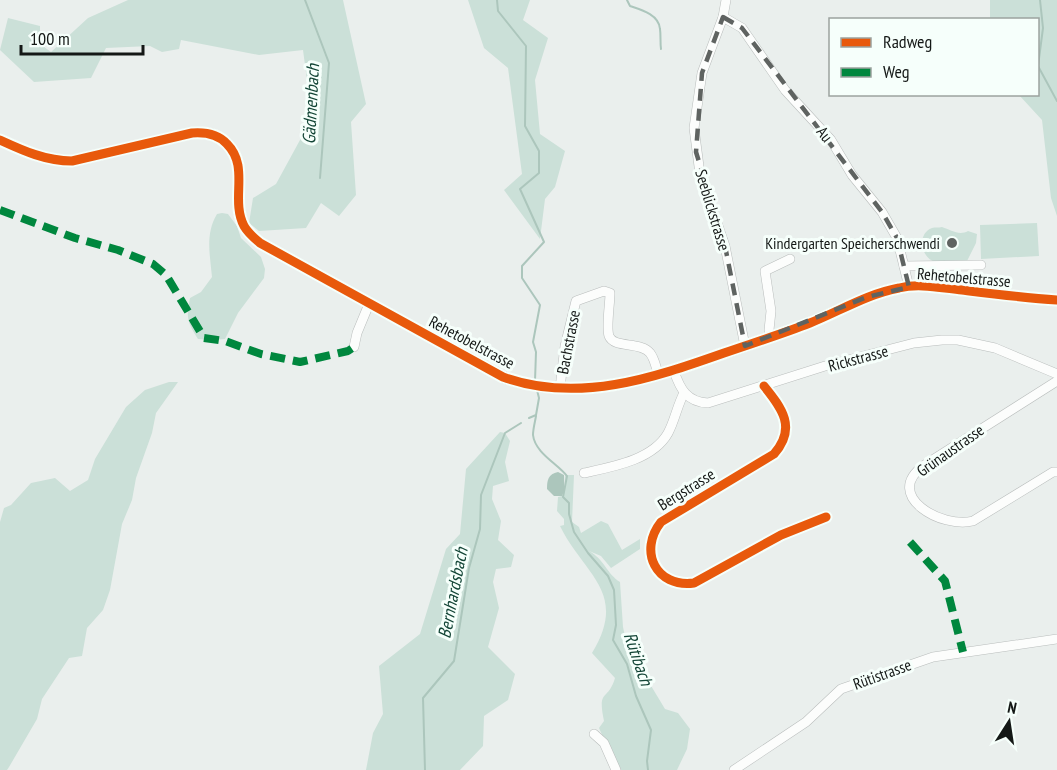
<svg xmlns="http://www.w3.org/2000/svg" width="1057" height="770" font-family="'PT Sans Narrow',sans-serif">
  <rect width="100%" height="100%" fill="#eaefed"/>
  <g fill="#cbe0d8">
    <polygon points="128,0 343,0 366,104 351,122 356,195 339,216 321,203 306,228 259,231 249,223 253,198 276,184 312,118 303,50 259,55 181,40 179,49 162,52 150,46 106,48 91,78 34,82 0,50 8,18 40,26 40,44 51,52 88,18"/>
    <polygon points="468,0 530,0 523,20 548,38 535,80 540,134 565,151 555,187 545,199 540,239 504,190 522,174 508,68 484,48"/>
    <polygon points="990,0 1057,0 1057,216 1051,198 1042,120 1019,95 1038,94 1038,20 990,19"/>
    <path d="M222,213L228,214L237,226L241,238L261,257L265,269L264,278L238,313L225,339L212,340L198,339C187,322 186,318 190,298L201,292L212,277C210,255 205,234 217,214Z"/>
    <polygon points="1037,223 1039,256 981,259 980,225"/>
    <path d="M942,227C951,230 959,236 968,231L977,234L976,243L966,263C956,263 945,264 936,262C921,259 916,234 932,228C935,227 938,228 942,227Z"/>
    <polygon points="169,382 178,382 156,413 152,433 136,478 132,500 122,524 110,590 103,610 87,628 82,656 69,658 42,699 37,719 9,767 7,770 0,770 0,522 4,508 11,505 31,483 55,478 70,491 88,480 95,459 126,407 145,390"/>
    <polygon points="500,432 505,433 510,441 505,462 509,481 493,486 492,499 501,521 498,540 514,555 511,567 496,569 493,582 499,608 488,647 515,674 508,700 484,716 483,746 460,770 366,770 373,733 383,714 379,666 420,634 446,549 460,534 466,469"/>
    <path d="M565,475H574L572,522L579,527L581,533L601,521L608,524L622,550L640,539V549L611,568L601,556L589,551C604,559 607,574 620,582L623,627L627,646L665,709L678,713L690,729L687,749L677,770H618L599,728L604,721C597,688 608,702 615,678L592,653C629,592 584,575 560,526L564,525V519L557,511L558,497L562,496L564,491Z"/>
  </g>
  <path fill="#acc6bc" d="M558,472L564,475V491L562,496H554L547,489C547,480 548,474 558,472Z"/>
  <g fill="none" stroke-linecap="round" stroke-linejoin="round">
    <g stroke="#acc6bc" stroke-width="2">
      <polyline points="305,0 329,63 320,178"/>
      <polyline points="497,0 498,11 526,46 525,126 539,151 539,173 520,189 544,242 522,266 522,278 540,305 533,342 536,352 535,381"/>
      <path d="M627,0L630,6C642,10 659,15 660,29C661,36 660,42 661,49"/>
      <polyline points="1040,0 1043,28 1038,66 1057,101"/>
      <path d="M536,416C535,422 533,429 533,435C535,453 558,464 567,476L563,497L569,503V514L574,532L588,553L608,576L614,590L616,625L613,640L627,664L636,696L651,730L647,761L648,770"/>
      <polyline points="529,418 536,415 539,398 537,390"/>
      <polyline points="425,770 423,698 454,661 469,568 480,529 481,495 505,433 521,423"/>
    </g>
    <g stroke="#b9bdbc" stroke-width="10">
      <g id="minor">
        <polyline points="726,0 723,17 702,73 694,128 700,174 725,246 745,346"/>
        <polyline points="723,17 742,28 785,90 831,140 852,175 882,212 897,238 909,287"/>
        <polyline points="904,266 981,265"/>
        <polyline points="771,337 769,330 771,311 765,271 790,259"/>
        <polyline points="354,347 357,333 369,304"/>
        <path d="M674,371C680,389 687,402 708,403L825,366L914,343L942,340H958L995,348L1057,374"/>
        <path d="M1057,381L923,466C883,496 942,529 973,521L1053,472H1057"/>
        <path d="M764,386C782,408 797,428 774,454L661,522C638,551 656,588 694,583L781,535L826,517"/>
        <path d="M560,388L565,346L576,301L604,291L610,293C610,304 606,327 609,336C614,349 641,341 650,353C655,359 656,369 659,375"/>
        <path d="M584,473C612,467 653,460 668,433C675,420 677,406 684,393"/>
        <polyline points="594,734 604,743 616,770"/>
        <polyline points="734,770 806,722 841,689 933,657 1057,639"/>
      </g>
    </g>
    <g stroke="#b9bdbc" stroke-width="12">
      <path id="tertiary" d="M0,140C24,151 46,161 72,161L192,133C205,132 218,134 227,144C250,167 230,199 244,226C248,233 254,238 260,243L503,377C578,404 653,378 724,353C753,343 782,334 810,323C840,311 867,294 899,288C919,283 941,288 962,290C994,294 1025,298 1057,300"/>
    </g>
    <use href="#minor" stroke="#fcfdfc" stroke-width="9"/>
    <use href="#tertiary" stroke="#fcfdfc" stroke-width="10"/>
    <g stroke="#00873e" stroke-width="8" stroke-dasharray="15 8" stroke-linecap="butt">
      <polyline points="0,210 75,238 118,250 153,264 166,275 204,338 225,341 261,354 300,362 348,351 354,347"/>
      <polyline points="910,542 945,581 963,652"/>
    </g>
    <g stroke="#f6fffb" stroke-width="13">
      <g id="cycleway">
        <path d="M0,140C24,151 46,161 72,161L192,133C205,132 218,134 227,144C250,167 230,199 244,226C248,233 254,238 260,243L503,377C578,404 653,378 724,353C753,343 782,334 810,323C840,311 867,294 899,288C919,283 941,288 962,290C994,294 1025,298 1057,300"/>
        <path d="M764,386C782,408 797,428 774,454L661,522C638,551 656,588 694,583L781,535L826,517"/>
      </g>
    </g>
    <use href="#cycleway" stroke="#e8590c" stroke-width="9"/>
  </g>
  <path fill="none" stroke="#5f6361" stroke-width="4.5" stroke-dasharray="12 8" stroke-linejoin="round" d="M723,17L742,28L882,212L897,238L909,287L867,297L745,346L725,246L696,152L702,73Z"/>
  <circle fill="#5f6361" stroke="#f6fffb" stroke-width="2" cx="952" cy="243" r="6"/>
  <g text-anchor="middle" stroke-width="6" stroke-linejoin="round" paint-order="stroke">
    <g font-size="16" fill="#141816" stroke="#f6fffb">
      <text transform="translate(825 134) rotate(52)" y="6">Au</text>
      <text transform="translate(713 210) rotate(73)" y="6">Seeblickstrasse</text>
      <text transform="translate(964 277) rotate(5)" y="6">Rehetobelstrasse</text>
      <text transform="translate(472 342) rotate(28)" y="6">Rehetobelstrasse</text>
      <text transform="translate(568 342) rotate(-79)" y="6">Bachstrasse</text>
      <text transform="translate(858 358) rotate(-15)" y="6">Rickstrasse</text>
      <text transform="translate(950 450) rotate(-35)" y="6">Grünaustrasse</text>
      <text transform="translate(686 489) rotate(-32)" y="6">Bergstrasse</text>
      <text transform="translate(882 674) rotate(-20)" y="6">Rütistrasse</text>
    </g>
    <g font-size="16" fill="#141816" stroke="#f6fffb" text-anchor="end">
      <text x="940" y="249">Kindergarten Speicherschwendi</text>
    </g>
    <g font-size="18" font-style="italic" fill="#134536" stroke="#f6fffb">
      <text transform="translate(311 104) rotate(-87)" y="6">Gädmenbach</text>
      <text transform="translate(453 593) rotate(-79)" y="6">Bernhardsbach</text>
      <text transform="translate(638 659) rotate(71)" y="6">Rütibach</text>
    </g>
  </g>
  <rect x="829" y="18" width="210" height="78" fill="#f6fffb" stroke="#9ca39f" stroke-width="1.5"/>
  <rect x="841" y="38" width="30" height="9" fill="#e8590c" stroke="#9ca39f" stroke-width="1.5"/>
  <text x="883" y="48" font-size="18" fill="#141816">Radweg</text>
  <rect x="841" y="68" width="30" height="9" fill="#00873e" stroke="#9ca39f" stroke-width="1.5"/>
  <text x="883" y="78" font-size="18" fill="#141816">Weg</text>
  <g transform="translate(1009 722) rotate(12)" stroke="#f6fffb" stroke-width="4.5" paint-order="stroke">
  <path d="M0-4.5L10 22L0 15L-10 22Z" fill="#141816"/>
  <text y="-9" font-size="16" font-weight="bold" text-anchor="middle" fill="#141816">N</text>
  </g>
  <path d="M21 45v9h122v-9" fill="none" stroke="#141816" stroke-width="3"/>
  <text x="30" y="45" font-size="18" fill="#141816" stroke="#f6fffb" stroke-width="4.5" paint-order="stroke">100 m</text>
</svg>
